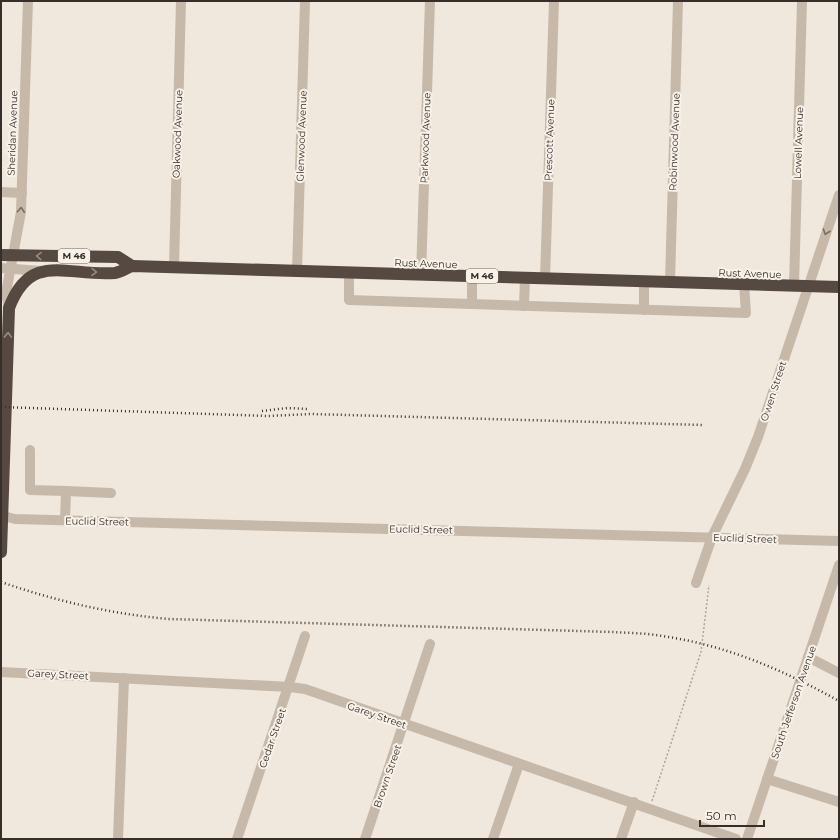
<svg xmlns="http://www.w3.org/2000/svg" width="840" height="840" font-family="Montserrat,sans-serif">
  <rect width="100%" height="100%" fill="#f0e8dd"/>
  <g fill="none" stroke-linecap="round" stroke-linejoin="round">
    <polyline stroke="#b2a495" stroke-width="1.5" stroke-dasharray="2 2" stroke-linecap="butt" points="652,801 701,652 709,585"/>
    <g stroke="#c7b9aa" stroke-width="10">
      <polyline points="1,192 22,193"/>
      <polyline points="174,267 181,1"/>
      <polyline points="1,268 41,271"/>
      <polyline points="297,271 305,1"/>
      <polyline points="349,272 349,300 746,313 744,284"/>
      <polyline points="421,275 430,1"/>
      <polyline points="545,279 554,1"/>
      <polyline points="670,282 678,1"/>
      <polyline points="794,286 802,1"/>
      <polyline points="472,304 472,276"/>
      <polyline points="524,306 525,278"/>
      <polyline points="9,308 6,293 21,212 28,1"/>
      <polyline points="644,310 644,281"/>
      <polyline points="30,450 30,490 66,491"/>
      <polyline points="3,516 15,519 839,541"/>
      <polyline points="65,520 66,491 111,493"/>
      <polyline points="696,583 712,537 745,469 758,437 839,195"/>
      <polyline points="808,657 839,673"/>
      <polyline points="1,672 290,687 305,689 736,839"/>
      <polyline points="767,779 839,802"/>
      <polyline points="118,839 124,678"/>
      <polyline points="237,839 305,636"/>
      <polyline points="365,839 430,644"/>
      <polyline points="493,839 519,764"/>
      <polyline points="621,839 634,802"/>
      <polyline points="747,839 839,565"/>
    </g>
    <g stroke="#554941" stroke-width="12">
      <polyline points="1,255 118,257 132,266"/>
      <path d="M1,552L9,308C31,250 68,277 115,273C121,272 127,268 132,266L839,287"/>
    </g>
    <g stroke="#352e29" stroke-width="2.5" stroke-dasharray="1 3" stroke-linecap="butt">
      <polyline points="1,407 268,416 311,414 703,425"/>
      <polyline points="262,411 287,408 308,409"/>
      <path d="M1,582C56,601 111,614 169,619L613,632C629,633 646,633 662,636C726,645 783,670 839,701"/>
    </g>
  </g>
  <defs><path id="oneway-chevron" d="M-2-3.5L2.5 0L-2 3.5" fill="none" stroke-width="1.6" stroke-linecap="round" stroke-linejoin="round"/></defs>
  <g stroke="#776d63">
    <use href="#oneway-chevron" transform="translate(21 210) rotate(-86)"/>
    <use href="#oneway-chevron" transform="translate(826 232) rotate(109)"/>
  </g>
  <g stroke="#968d84">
    <use href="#oneway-chevron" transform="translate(39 256) rotate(-178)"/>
    <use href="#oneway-chevron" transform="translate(94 272) rotate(1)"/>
    <use href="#oneway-chevron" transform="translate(8 335) rotate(-88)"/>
  </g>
  <g text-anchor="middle" stroke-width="4" stroke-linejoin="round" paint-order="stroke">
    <g fill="#f8f2e9" stroke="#706963" stroke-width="1">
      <rect x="58" y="249" width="32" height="14" rx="3"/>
      <rect x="466" y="269" width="32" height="14" rx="3"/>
    </g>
    <g font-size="9" font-weight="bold" fill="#352e29">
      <text x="74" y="259">M 46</text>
      <text x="482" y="279">M 46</text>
    </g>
    <g font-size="10" fill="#352e29" stroke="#f8f2e9">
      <text transform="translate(12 133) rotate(-88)" y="4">Sheridan Avenue</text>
      <text transform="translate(177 134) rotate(-88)" y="4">Oakwood Avenue</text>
      <text transform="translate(301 136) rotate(-88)" y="4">Glenwood Avenue</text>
      <text transform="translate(425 138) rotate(-88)" y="4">Parkwood Avenue</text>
      <text transform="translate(549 140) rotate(-88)" y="4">Prescott Avenue</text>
      <text transform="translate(674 142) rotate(-88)" y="4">Robinwood Avenue</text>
      <text transform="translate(798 143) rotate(-88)" y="4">Lowell Avenue</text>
      <text transform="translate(426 263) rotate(2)" y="4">Rust Avenue</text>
      <text transform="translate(750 273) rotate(2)" y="4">Rust Avenue</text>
      <text transform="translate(773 391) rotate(-72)" y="4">Owen Street</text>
      <text transform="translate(97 521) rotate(1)" y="4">Euclid Street</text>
      <text transform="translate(421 529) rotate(1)" y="4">Euclid Street</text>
      <text transform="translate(745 538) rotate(2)" y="4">Euclid Street</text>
      <text transform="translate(58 674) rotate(3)" y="4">Garey Street</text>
      <text transform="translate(793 702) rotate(-71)" y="4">South Jefferson Avenue</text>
      <text transform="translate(377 715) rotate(19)" y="4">Garey Street</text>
      <text transform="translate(272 738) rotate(-71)" y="4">Cedar Street</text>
      <text transform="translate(387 776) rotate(-71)" y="4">Brown Street</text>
    </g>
  </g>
  <rect width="840" height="840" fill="none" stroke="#352e29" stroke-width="4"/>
  <path d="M700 820v6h64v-6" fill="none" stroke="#352e29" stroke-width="2"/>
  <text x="706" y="820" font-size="12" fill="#352e29" stroke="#f8f2e9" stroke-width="3" paint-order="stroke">50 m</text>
</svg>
